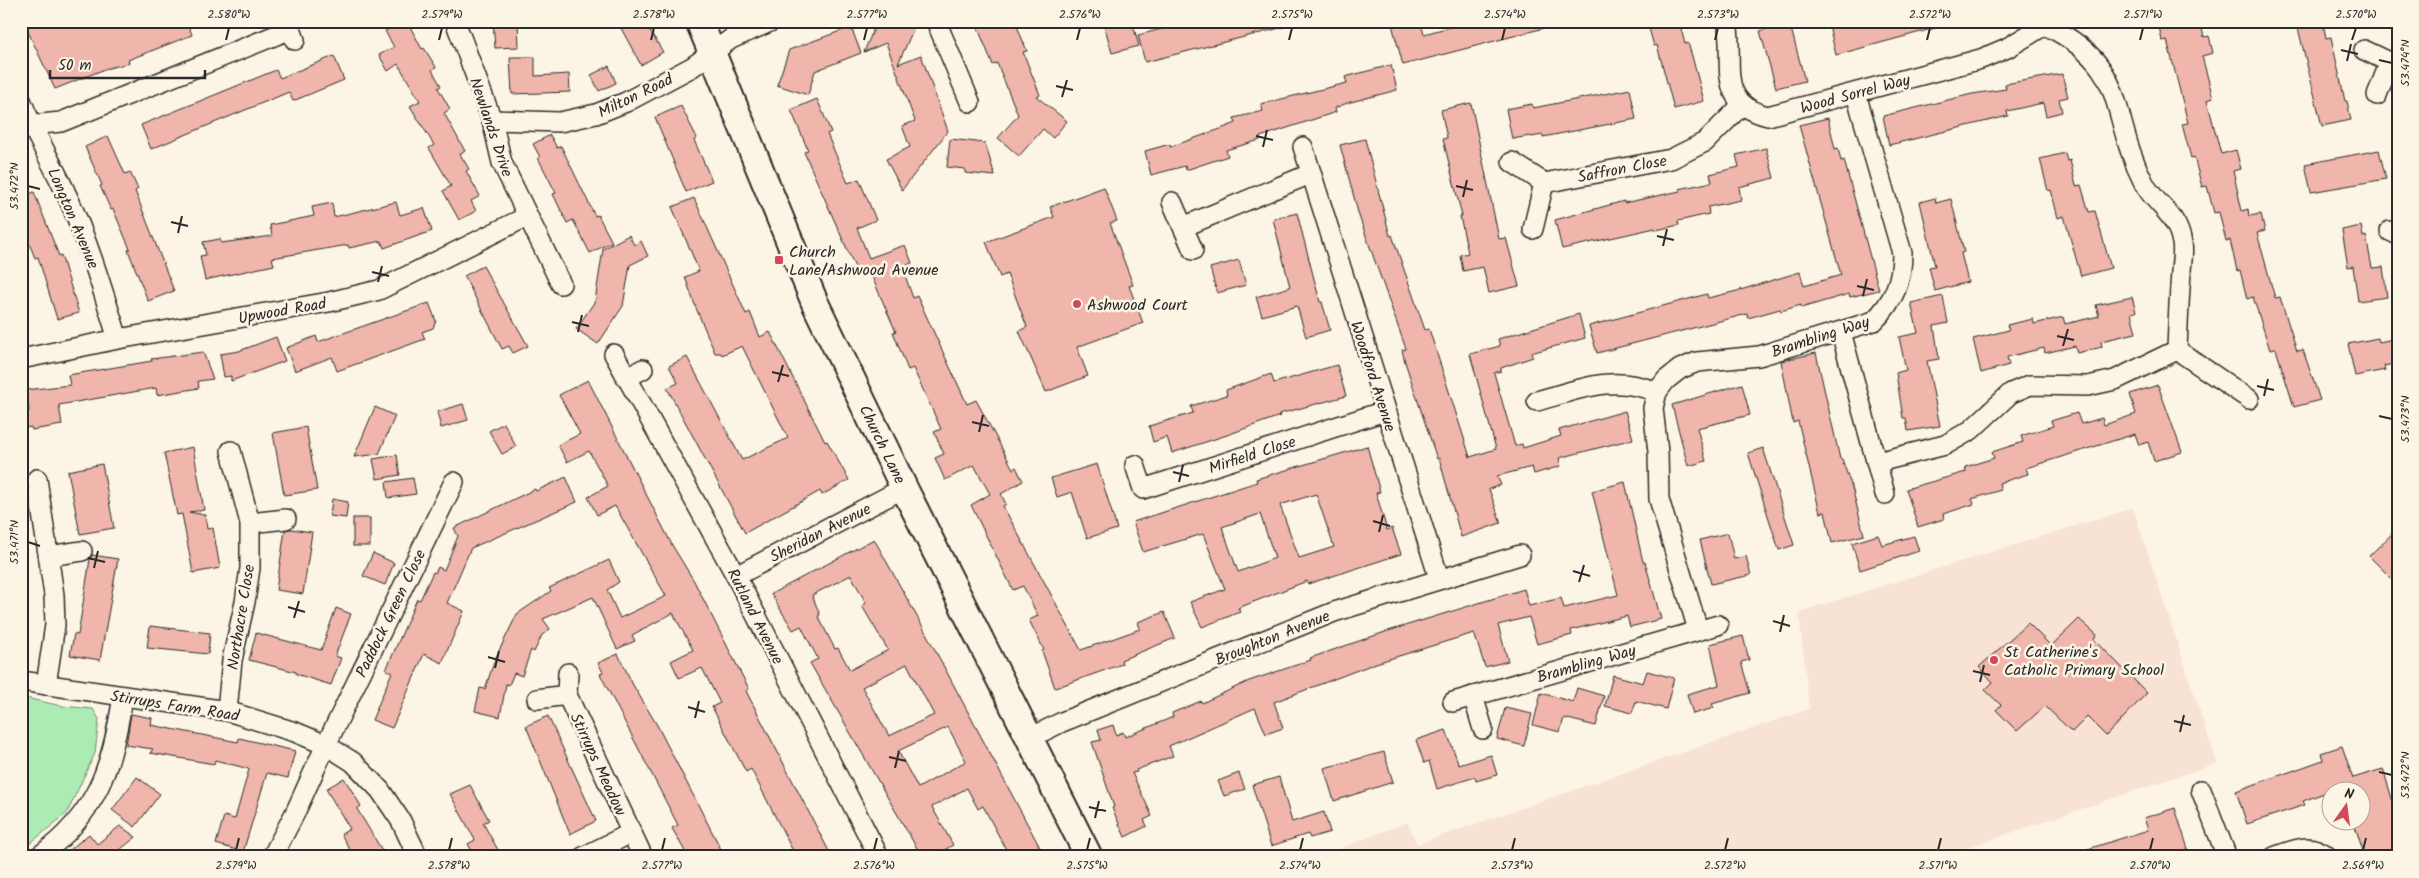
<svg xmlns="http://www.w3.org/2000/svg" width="2419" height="878" font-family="Kalam,sans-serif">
  <rect width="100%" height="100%" fill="#fcf5e5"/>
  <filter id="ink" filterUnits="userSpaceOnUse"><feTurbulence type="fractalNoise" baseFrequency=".02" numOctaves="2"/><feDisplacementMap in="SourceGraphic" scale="10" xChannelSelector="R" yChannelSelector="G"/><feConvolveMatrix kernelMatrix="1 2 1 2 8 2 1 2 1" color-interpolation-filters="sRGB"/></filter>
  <g filter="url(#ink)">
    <polygon fill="#f8e2d4" points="2133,508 2217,763 1940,857 1318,857 1407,822 1417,844 1809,709 1799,612"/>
    <polygon fill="#acecb4" stroke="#6c8c70" points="21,697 62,706 93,709 99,719 95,753 67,813 27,846 21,838"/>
    <g fill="#f0b5ab" stroke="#2b2b2b" fill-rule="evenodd">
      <polygon points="23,21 187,21 192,35 128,60 129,63 105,69 55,89"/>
      <polygon points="404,21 407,21 422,49 424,48 436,67 432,70 441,86 438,88 450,109 444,113 465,151 460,154 469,169 466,171 480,196 471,201 476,211 459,220 443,191 451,186 429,148 434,145 410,106 420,101 398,64 388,71 379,55 394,47 385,31"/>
      <polygon points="493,21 518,21 519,47 495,48"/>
      <polygon points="617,21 644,21 663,52 641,65"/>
      <polygon points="877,21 917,21 898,64 921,55 948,131 902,190 886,159 910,147 902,126 915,121 886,43 864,52"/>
      <polygon points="975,21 1015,21 1027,51 1023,52 1040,95 1037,97 1067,121 1053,138 1043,129 1019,156 998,138 1018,115 997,63 993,65"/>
      <polygon points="1103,21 1132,21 1139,46 1112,53"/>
      <polygon points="1193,21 1284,21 1284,27 1145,62 1138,35"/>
      <polygon points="1391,21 1411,21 1413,27 1421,24 1424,34 1472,21 1548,21 1548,27 1403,65"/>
      <polygon points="1647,21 1679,21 1685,44 1688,43 1692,56 1704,101 1674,109 1657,45 1654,46"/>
      <polygon points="1765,21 1789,21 1805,81 1776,88 1760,31 1767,29"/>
      <polygon points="1828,21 1939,21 1939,27 1836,55"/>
      <polygon points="2158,21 2200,21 2204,37 2209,36 2213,53 2202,56 2213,98 2207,100 2221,154 2236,150 2241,169 2233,171 2242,211 2248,209 2249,216 2261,214 2265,231 2257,233 2275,298 2280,297 2297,351 2303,350 2320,400 2294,407 2276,349 2270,350 2253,297 2247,299 2240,270 2237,271 2230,240 2226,241 2219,212 2214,213 2207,186 2202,187 2194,157 2191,158 2182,124 2188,123 2167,40 2162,41"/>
      <polygon points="2323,23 2326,38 2331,37 2345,101 2347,101 2351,120 2322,126 2298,28"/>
      <polygon points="851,27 861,53 815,71 808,95 777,85 789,50"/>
      <polygon points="334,56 344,80 293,101 289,92 151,149 141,125 276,70 280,78"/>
      <polygon points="510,57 535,57 535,76 569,74 570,92 512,94"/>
      <polygon points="1391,65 1397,90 1347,103 1335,108 1336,112 1260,137 1260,140 1226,150 1228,156 1186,170 1185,166 1151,175 1145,151 1170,144 1170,147 1226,127 1236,123 1234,118 1263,111 1261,104 1347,83 1345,77"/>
      <polygon points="609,66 616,83 599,91 591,75"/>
      <polygon points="2062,74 2068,97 2059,99 2062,112 2046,116 2043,103 2007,111 2008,116 1889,145 1883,116 1972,94 2006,89 2005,84"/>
      <polygon points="1630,89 1636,119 1543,137 1543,135 1531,137 1530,136 1512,139 1506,109 1532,104 1533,108"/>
      <polygon points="817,99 831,132 827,134 848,183 859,179 876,220 857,228 869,258 905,245 912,263 902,267 913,298 917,296 967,404 976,400 1013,469 1016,467 1023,481 1001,494 1006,504 1003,506 1081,650 1140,629 1138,622 1164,612 1175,638 1121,660 1122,664 1055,688 1042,651 1044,650 1029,620 1038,616 1023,586 1013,590 971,505 990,494 974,465 945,480 935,458 944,454 934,432 941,429 913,368 908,370 893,332 896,332 869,270 858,274 804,152 808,150 791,110"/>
      <polygon points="1471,103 1499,239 1506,238 1519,286 1489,293 1483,267 1463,271 1460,255 1468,253 1460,216 1462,216 1443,139 1447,138 1441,110"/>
      <polygon points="681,106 697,138 694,140 712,181 686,192 655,117"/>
      <polygon points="1828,118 1835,149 1838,148 1841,161 1844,160 1879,290 1850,297 1849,294 1801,308 1801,305 1781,311 1780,309 1748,318 1747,314 1597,353 1589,326 1707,294 1708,298 1737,291 1800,272 1804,286 1841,275 1799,125"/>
      <polygon points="550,135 557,148 561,146 595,216 598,215 612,242 590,253 573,220 567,223 553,194 556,193 538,158 540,157 533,144"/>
      <polygon points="108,136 125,174 130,172 138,189 135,191 174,291 148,301 128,250 130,249 113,209 111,210 100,186 102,185 85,147"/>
      <polygon points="950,139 985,143 995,176 965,173 965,169 947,167"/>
      <polygon points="1365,139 1390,236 1392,235 1425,330 1429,329 1470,457 1496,449 1470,354 1500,346 1498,339 1579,314 1585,338 1531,353 1533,357 1501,368 1501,371 1494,373 1515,446 1522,444 1523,448 1561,436 1559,430 1625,411 1633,439 1559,458 1561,466 1534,474 1532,467 1497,476 1501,485 1489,489 1501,523 1461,537 1439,458 1437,459 1405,362 1402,350 1406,349 1359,216 1340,145"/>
      <polygon points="1766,148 1774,178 1739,187 1741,200 1708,207 1709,214 1678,221 1679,225 1656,230 1655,228 1562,249 1555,220 1624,201 1624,203 1680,191 1679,189 1712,182 1710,174 1739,167 1736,155"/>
      <polygon points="2379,150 2386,179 2311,192 2305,164"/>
      <polygon points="2065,153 2067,161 2070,160 2076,186 2081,185 2089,212 2095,211 2111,268 2081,276 2064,216 2058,218 2051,190 2048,191 2040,159"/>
      <polygon points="1104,187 1117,221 1110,223 1133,285 1129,286 1143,323 1077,347 1088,376 1046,392 1019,331 1027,327 1007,274 1000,277 986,242 1054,217 1050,207"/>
      <polygon points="34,192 59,256 61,255 79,313 57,319 38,257 35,258 29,243 21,246 21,197"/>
      <polygon points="694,198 746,314 750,312 760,337 770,332 825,442 827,441 849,480 822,495 820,491 745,533 667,388 678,383 669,366 687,357 742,460 788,438 742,346 722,355 721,353 715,353 696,308 685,277 699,271 672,207"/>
      <polygon points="1935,198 1936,203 1951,199 1964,252 1961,253 1968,282 1935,291 1929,267 1935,266 1920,202"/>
      <polygon points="396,202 400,215 424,208 432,231 384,248 381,241 349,248 348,245 272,258 274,265 205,280 200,256 206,255 203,242 220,239 221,243 272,236 270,225 314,216 312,207 332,203 334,217"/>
      <polygon points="1297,213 1320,302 1322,302 1330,330 1306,337 1297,306 1262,316 1256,297 1290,287 1273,219"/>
      <polygon points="2361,226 2363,237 2366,236 2372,268 2383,267 2387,297 2358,301 2353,266 2348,267 2342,230"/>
      <polygon points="629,235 634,245 641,241 648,256 630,265 623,306 598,344 576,329 595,301 603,249"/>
      <polygon points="1239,260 1246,285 1217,293 1210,268"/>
      <polygon points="483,266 528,346 513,353 509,346 502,349 464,276"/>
      <polygon points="1943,296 1948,323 1934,326 1939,359 1927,361 1940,426 1908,431 1906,418 1903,418 1896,373 1906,370 1899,337 1918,333 1911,303"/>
      <polygon points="2132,297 2136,312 2131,313 2136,333 2101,341 2102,347 2077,353 2075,346 2045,353 2044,348 2007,357 2009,365 1981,373 1973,339 2009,330 2007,325 2033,319 2034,324 2063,317 2065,324 2099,316 2096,305"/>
      <polygon points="429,303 436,321 433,328 422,332 425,339 337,371 332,357 295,371 286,348 316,336 318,342"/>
      <polygon points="276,337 285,361 231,381 231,376 224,377 220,354 239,351"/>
      <polygon points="2378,338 2379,342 2398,338 2398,363 2384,366 2385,370 2355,376 2348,344"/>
      <polygon points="203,352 213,379 198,381 199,388 157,395 156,388 59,405 62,425 32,430 31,427 21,429 21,413 29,411 26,390 70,385 68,375 152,361 151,359"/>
      <polygon points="1816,353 1840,459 1842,459 1853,491 1864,535 1832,543 1825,512 1820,513 1798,421 1793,423 1781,361"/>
      <polygon points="1337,365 1346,396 1279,414 1280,416 1227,435 1172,453 1167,437 1153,442 1149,426 1193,413 1191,406 1227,395 1226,390 1271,374 1274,383"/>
      <polygon points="588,380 672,545 694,581 749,689 746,691 832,857 796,857 751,769 746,772 712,707 720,703 702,668 679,678 671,661 693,650 673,613 632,635 635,641 617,649 593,597 543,619 550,629 542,635 534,652 531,650 522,676 514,673 509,685 506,684 500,717 475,711 480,688 485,689 495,659 517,614 551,591 549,588 609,560 619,582 607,590 620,618 666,596 615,506 597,515 588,497 608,486 589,451 567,462 558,445 580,434 559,395"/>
      <polygon points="1742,384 1750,415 1697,428 1706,461 1688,466 1672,405"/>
      <polygon points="2158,385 2182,452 2154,461 2148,442 2139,445 2135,434 2026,468 2028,474 1999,483 2001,490 1972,499 1974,504 1943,514 1944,519 1918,527 1906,489 1966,472 1965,467 1994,458 1992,452 2023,442 2021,436 2053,426 2051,421 2077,413 2081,424 2102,418 2104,425 2136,414 2130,394"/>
      <polygon points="463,404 468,420 441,428 437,412"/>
      <polygon points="375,407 395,416 379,454 354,457"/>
      <polygon points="504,423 516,447 502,454 489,431"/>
      <polygon points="306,427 317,490 284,495 273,433"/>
      <path d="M1367,446L1380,492L1376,493L1387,530L1392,528L1401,554L1308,584L1307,581L1238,608L1240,612L1202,627L1190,602L1225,589L1203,534L1143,552L1133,522L1257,482L1256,479ZM1316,494L1334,547L1299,558L1280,505ZM1260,514L1275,558L1238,572L1222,527Z"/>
      <polygon points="193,447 204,510 189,512 205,515 207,529 213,528 220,568 193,573 182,514 177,515 164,453"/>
      <polygon points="1763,448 1794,545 1779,550 1748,453"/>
      <polygon points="397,455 400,475 377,479 373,459"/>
      <polygon points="102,464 114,528 80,534 68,471"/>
      <polygon points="1097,464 1117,529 1087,538 1072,492 1057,497 1051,478"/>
      <polygon points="566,477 577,502 471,548 447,603 464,611 442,663 424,654 392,728 372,720 392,672 386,670 417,599 420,600 433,572 435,573 438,567 444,570 458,536 454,528 535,489 536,491"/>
      <polygon points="413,478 416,494 388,498 386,482"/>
      <polygon points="1625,482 1643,562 1645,562 1661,619 1630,627 1627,616 1571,630 1572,635 1537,644 1529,617 1498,625 1508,661 1485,667 1474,633 1376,663 1274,702 1283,728 1266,734 1255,708 1169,746 1173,756 1136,770 1137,772 1132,773 1152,816 1144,820 1147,826 1125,837 1112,808 1114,807 1092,742 1101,740 1098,730 1113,725 1116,735 1123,732 1125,737 1173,717 1172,713 1201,701 1202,703 1249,681 1311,660 1310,658 1385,632 1524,589 1529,606 1561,598 1564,608 1618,595 1592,491"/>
      <polygon points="332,499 348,502 346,518 330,516"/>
      <rect x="353" y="518" width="17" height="28"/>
      <polygon points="2398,528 2398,585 2369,556"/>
      <polygon points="291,529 312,532 303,594 276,590 285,530"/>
      <polygon points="1728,533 1734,559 1746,556 1751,575 1711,584 1700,540"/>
      <polygon points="1878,535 1882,545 1914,536 1919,551 1860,570 1852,543"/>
      <path d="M874,539L926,633L1045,857H1010L983,806L978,809L967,788L932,807L953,845L933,857H922L810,663L818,659L801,626L793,630L771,594ZM851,575L866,603L862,606L888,650L850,670L838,648L835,649L818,616L820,615L812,595ZM907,664L934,715L889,736L862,687ZM948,727L966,761L918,788L898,751Z"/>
      <polygon points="373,553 394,563 385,585 363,576"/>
      <polygon points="92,555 118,559 100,660 70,655 74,634 78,635 90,559"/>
      <polygon points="336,608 351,614 335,656 341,658 331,685 296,674 296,672 249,660 256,633 321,650"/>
      <polygon points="2079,619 2097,635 2094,639 2147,693 2106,736 2087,717 2072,732 2045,706 2017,731 1996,710 2001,705 1985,690 1993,682 1979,667 2028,623 2051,646"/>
      <polygon points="150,626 210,633 208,654 147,648"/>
      <polygon points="1743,636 1749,660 1741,662 1750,693 1712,704 1714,708 1693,714 1687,694 1719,685 1710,644"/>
      <polygon points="618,654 633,685 657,725 725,857 688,857 672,828 678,825 600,674 603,672 598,663"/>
      <polygon points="1647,671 1674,678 1666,709 1636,701 1632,713 1605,706 1613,675 1643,683"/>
      <polygon points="1577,688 1604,696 1596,726 1564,718 1560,732 1533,725 1541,693 1573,702"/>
      <polygon points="1505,708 1532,714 1524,746 1497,739"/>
      <polygon points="131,714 152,718 151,725 238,742 239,738 295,751 288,778 267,773 243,852 216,844 224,816 235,819 249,769 215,760 214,764 150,753 153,749 126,745"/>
      <polygon points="548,716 596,821 570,834 526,726"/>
      <polygon points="1446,730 1459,765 1491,755 1497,775 1476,781 1475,777 1437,789 1429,761 1424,763 1416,740"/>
      <polygon points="2342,746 2353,778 2383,769 2394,805 2398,804 2398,857 2365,857 2353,820 2362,820 2362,790 2343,790 2342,788 2332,790 2303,801 2305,805 2247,824 2236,791 2323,760 2321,753"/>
      <polygon points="1384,752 1393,782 1334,801 1324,768"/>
      <polygon points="1239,773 1245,789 1224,796 1218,781"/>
      <polygon points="137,777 160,794 135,827 112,810"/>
      <polygon points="1279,777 1292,822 1324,812 1330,832 1310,838 1308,834 1271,846 1252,785"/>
      <polygon points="344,778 361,806 357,809 386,857 354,857 341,834 350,829 326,789"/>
      <polygon points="470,785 489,820 483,823 502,857 475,857 468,844 475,840 450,794"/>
      <polygon points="2175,808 2188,849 2164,857 2076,857 2075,853 2148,830 2144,818"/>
      <polygon points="120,826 136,837 111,857 61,857 89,834 97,844"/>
    </g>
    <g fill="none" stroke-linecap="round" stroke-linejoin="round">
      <g stroke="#2b2b2b" stroke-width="22">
        <g id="street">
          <polyline points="455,21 492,120 502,163 561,284"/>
          <polyline points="936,21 970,102"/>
          <path d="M1727,21C1735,62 1714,103 1768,116L1981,59L2007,48L2045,25"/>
          <path d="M2045,25C2132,67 2107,112 2144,183C2155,205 2177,213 2182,243C2184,252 2181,264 2181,273C2179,299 2178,324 2177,350L2249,399"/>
          <polyline points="2364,50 2398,66"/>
          <polyline points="2377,95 2389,64"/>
          <path d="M21,100C33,131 50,159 64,189C87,237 102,288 118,339"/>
          <polyline points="492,120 560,122 596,114 626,102 692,67 731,39 772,21"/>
          <polyline points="21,126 61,122 291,29 295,40"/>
          <polyline points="1303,147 1439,578"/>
          <polyline points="1512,162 1544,183 1533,229"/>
          <polyline points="1544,183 1671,159 1705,142 1742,105"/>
          <polyline points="1172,202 1193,250"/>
          <polyline points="1183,227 1310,174"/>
          <polyline points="2390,231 2398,235"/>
          <polyline points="1841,332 1885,494"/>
          <polyline points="614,354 736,576 879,857"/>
          <polyline points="21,359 118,339 329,302 379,290 528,216"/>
          <polyline points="626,378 643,369"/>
          <polyline points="1657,392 1653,408 1658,452 1659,499 1698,630"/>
          <path d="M1537,401C1581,389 1612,374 1657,392L1666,380L1680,369L1697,362L1759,356L1874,321C1894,301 1902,281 1902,253L1856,94"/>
          <polyline points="1878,462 1945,445 1971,430 2011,393 2030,385 2088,386 2115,380 2177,350"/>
          <polyline points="1135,465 1143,489 1385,411"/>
          <polyline points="37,479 54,595 55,625 46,685"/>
          <polyline points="250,523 286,519"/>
          <polyline points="49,556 82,551"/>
          <polyline points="736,576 904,488"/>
          <polyline points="21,681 227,711 295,732 326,745 353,762 380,790 401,821 418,857"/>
          <polyline points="567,695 568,673"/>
          <polyline points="1473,696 1483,729"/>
          <polyline points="537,699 567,695 643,857"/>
          <polyline points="1453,702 1718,625"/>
          <polyline points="227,711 232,660 245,602 250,568 250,523 231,451"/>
          <polyline points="1030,738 1062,722 1334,612 1520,555"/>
          <polyline points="2201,790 2227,857"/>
          <path d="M38,857C98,814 112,766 123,696"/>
          <polyline points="272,857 295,813 326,745 454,482"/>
          <polyline points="583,857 631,833"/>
          <path d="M2274,857C2293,850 2311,841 2328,857"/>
        </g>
      </g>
      <g stroke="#2b2b2b" stroke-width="30">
        <polyline id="secondary" points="699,21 815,303 904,488 1089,857"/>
      </g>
      <use href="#street" stroke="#fcf5e5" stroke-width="19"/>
      <use href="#secondary" stroke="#fcf5e5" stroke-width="26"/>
    </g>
  </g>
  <path fill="none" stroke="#2b2b2b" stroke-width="2" d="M226,40L229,28M439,40L442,28M651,40L654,28M864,40L867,28M1077,40L1080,28M1289,40L1292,28M1502,40L1505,28M1715,40L1718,28M1927,40L1930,28M2140,40L2143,28M2352,40L2356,28M2341,50L2358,54M2379,60L2392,63M2347,61L2351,44M1056,86L1073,90M1062,97L1067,80M1256,136L1273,140M1263,147L1267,130M28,186L40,189M1456,186L1473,190M1463,197L1467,180M171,222L188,226M178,233L182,216M1657,236L1674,240M1663,246L1667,229M372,272L389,276M378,282L382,266M1857,286L1874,290M1863,296L1867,279M572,322L589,326M578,332L582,315M2057,336L2074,340M2063,346L2068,329M772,372L789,376M778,382L783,365M2257,386L2274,390M2264,396L2268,379M2379,416L2392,419M972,422L989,426M979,432L983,415M1173,472L1189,476M1179,482L1183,465M1373,521L1390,526M1379,532L1383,515M28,542L40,546M88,558L105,562M94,568L98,551M1573,571L1590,576M1579,582L1584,565M288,607L305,612M294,618L299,601M1773,621L1790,626M1780,632L1784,615M488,657L505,662M495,668L499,651M1973,671L1990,675M1980,682L1984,665M688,707L705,712M695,718L699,701M2174,721L2191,725M2180,732L2184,715M889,757L906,761M895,768L899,751M2379,772L2392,775M1089,807L1106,811M1095,818L1099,801M236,850L239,838M449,850L452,838M662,850L665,838M874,850L877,838M1087,850L1090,838M1300,850L1303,838M1512,850L1515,838M1725,850L1728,838M1938,850L1941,838M2150,850L2153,838M2363,850L2366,838"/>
  <g fill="#d1495b" stroke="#fcf5e5" stroke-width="2">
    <rect x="774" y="255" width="10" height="10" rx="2.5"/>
    <circle cx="1077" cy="304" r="5"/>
    <circle cx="1994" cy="660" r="5"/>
  </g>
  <g text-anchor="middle" stroke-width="5" stroke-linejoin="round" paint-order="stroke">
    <g font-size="16" fill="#2b2b2b" stroke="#fcf5e5">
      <text transform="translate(1855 93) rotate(-15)" y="6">Wood Sorrel Way</text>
      <text transform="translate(635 95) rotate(-26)" y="6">Milton Road</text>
      <text transform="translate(492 127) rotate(71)" y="6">Newlands Drive</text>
      <text transform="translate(1622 168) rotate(-11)" y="6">Saffron Close</text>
      <text transform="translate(74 218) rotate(67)" y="6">Longton Avenue</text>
      <text transform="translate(282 310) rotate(-10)" y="6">Upwood Road</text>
      <text transform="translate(1820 336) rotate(-18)" y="6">Brambling Way</text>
      <text transform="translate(1374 376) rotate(72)" y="6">Woodford Avenue</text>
      <text transform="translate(883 444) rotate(64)" y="6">Church Lane</text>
      <text transform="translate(1252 454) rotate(-18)" y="6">Mirfield Close</text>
      <text transform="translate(820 532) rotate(-27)" y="6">Sheridan Avenue</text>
      <text transform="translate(390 613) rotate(-64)" y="6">Paddock Green Close</text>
      <text transform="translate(756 616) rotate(63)" y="6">Rutland Avenue</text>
      <text transform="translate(240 617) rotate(-81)" y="6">Northacre Close</text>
      <text transform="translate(1272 637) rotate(-22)" y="6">Broughton Avenue</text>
      <text transform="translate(1586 663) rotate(-16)" y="6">Brambling Way</text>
      <text transform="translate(175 705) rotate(9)" y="6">Stirrups Farm Road</text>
      <text transform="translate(599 764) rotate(65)" y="6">Stirrups Meadow</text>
    </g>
    <g font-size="16" fill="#2b2b2b" stroke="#fcf5e5" text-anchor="start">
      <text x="789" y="257">Church<tspan x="789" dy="18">Lane/Ashwood Avenue</tspan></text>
      <text x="1087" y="310">Ashwood Court</text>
      <text x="2004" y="657">St Catherine's<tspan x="2004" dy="18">Catholic Primary School</tspan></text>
    </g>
  </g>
  <rect width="2419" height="878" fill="none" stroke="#fcf5e5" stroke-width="55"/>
  <g transform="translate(2346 806) rotate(14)"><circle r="24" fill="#fcf5e5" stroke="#a8a49b"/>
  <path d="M0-4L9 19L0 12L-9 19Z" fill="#d1495b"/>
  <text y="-8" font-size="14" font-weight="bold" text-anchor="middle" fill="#2b2b2b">N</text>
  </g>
  <path d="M50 70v8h155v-8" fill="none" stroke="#2b2b2b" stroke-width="2.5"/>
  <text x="58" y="70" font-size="15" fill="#2b2b2b" stroke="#fcf5e5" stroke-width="4" paint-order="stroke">50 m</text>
  <rect x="28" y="28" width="2364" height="822" fill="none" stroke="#2b2b2b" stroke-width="2"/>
  <g font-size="12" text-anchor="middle" fill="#2b2b2b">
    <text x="229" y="18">2.580°W</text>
    <text x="442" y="18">2.579°W</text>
    <text x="654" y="18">2.578°W</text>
    <text x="867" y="18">2.577°W</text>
    <text x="1080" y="18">2.576°W</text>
    <text x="1292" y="18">2.575°W</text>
    <text x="1505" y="18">2.574°W</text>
    <text x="1718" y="18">2.573°W</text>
    <text x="1930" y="18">2.572°W</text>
    <text x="2143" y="18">2.571°W</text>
    <text x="2356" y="18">2.570°W</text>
    <text transform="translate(2405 63) rotate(-90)" y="4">53.474°N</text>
    <text transform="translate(14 186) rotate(-90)" y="4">53.472°N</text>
    <text transform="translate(2405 419) rotate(-90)" y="4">53.473°N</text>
    <text transform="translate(14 542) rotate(-90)" y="4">53.471°N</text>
    <text transform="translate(2405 775) rotate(-90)" y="4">53.472°N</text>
    <text x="236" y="869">2.579°W</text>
    <text x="449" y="869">2.578°W</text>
    <text x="662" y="869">2.577°W</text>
    <text x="874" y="869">2.576°W</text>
    <text x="1087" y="869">2.575°W</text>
    <text x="1300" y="869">2.574°W</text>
    <text x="1512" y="869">2.573°W</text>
    <text x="1725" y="869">2.572°W</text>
    <text x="1938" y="869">2.571°W</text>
    <text x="2150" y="869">2.570°W</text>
    <text x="2363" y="869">2.569°W</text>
  </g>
</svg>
